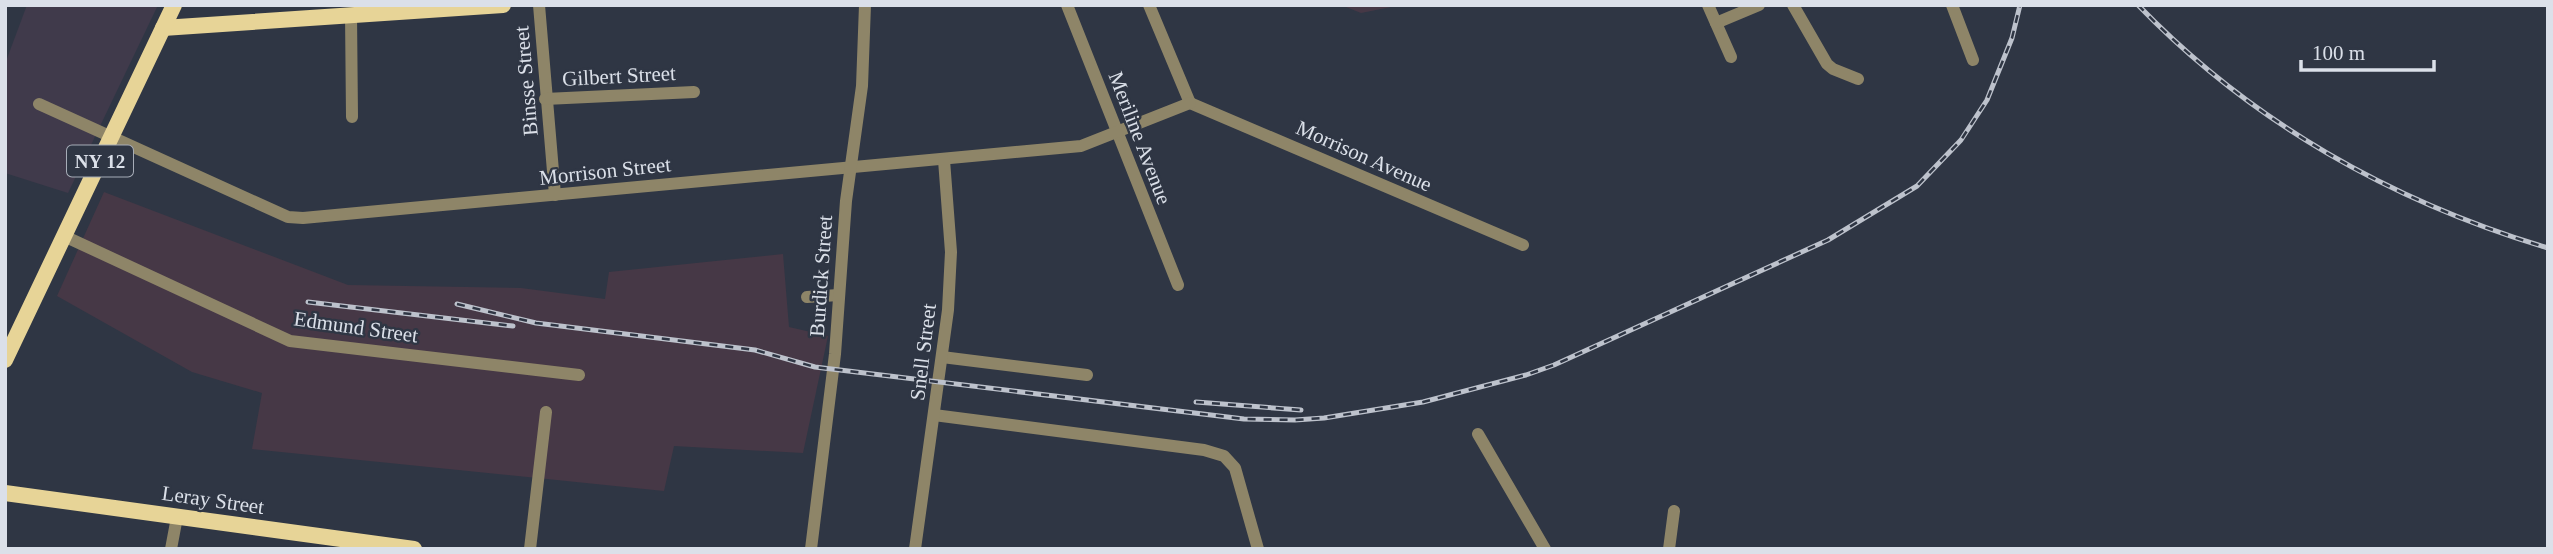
<svg xmlns="http://www.w3.org/2000/svg" width="2553" height="554" font-family="Georgia,serif">
  <rect width="100%" height="100%" fill="#2f3644"/>
  <polygon fill="#403a4b" points="27,5 158,5 68,193 5,173 5,64"/>
  <g fill="#463846">
    <polygon points="1341,5 1401,5 1361,13"/>
    <polygon points="104,192 348,285 521,288 605,299 609,272 783,254 789,327 828,336 803,453 674,446 664,491 252,449 262,393 192,372 57,296"/>
  </g>
  <g fill="none" stroke-linecap="round" stroke-linejoin="round">
    <g stroke="#8e8568" stroke-width="12">
      <polyline points="539,5 555,195"/>
      <polyline points="1067,5 1178,285"/>
      <polyline points="1149,5 1190,103"/>
      <polyline points="1708,5 1731,57"/>
      <polyline points="1793,5 1827,64 1833,69 1858,79"/>
      <polyline points="1952,5 1973,60"/>
      <polyline points="351,14 352,117"/>
      <polyline points="1716,23 1759,5"/>
      <polyline points="545,99 694,92"/>
      <polyline points="1190,103 1523,245"/>
      <polyline points="39,104 288,217 303,218 1081,146 1190,103"/>
      <polyline points="64,236 290,341 579,375"/>
      <polyline points="807,297 839,295"/>
      <polyline points="942,357 1087,375"/>
      <polyline points="934,415 1204,450 1224,456 1235,468 1258,549"/>
      <polyline points="1478,434 1545,549"/>
      <polyline points="171,549 177,517"/>
      <polyline points="530,549 546,412"/>
      <polyline points="811,549 835,354 846,201 862,86 865,5"/>
      <polyline points="915,549 948,310 951,252 944,160"/>
      <polyline points="1669,549 1674,511"/>
    </g>
    <g stroke="#e7d497" stroke-width="16">
      <polyline points="163,28 503,5"/>
      <polyline points="5,360 174,5"/>
      <polyline points="5,493 414,549"/>
    </g>
    <g stroke="#bdc2cc" stroke-width="5">
      <g id="rail">
        <path d="M2138,5C2251,122 2393,202 2548,248"/>
        <polyline points="308,302 513,326"/>
        <polyline points="457,304 536,323 755,350 815,367 1244,419 1295,420 1324,418 1423,402 1526,375 1554,365 1828,240 1917,186 1961,140 1987,100 2012,38 2020,5"/>
        <polyline points="1196,402 1301,410"/>
      </g>
    </g>
    <use href="#rail" stroke="#2f3644" stroke-width="2.5" stroke-dasharray="8" stroke-linecap="butt"/>
  </g>
  <g text-anchor="middle" stroke-width="5" stroke-linejoin="round" paint-order="stroke">
    <rect fill="#2f3644" stroke="#a7adb8" stroke-width="2" x="67" y="145.5" width="66" height="31" rx="5"/>
    <g font-size="19" font-weight="bold" fill="#dbe0e9">
      <text x="100" y="168">NY 12</text>
    </g>
    <g font-size="21" fill="#dbe0e9" stroke="#2f3644">
      <text transform="translate(619 76) rotate(-3)" y="7">Gilbert Street</text>
      <text transform="translate(526 81) rotate(-95)" y="7">Binsse Street</text>
      <text transform="translate(1140 138) rotate(69)" y="7">Meriline Avenue</text>
      <text transform="translate(1364 156) rotate(24)" y="7">Morrison Avenue</text>
      <text transform="translate(605 171) rotate(-6)" y="7">Morrison Street</text>
      <text transform="translate(821 276) rotate(-86)" y="7">Burdick Street</text>
      <text transform="translate(356 327) rotate(8)" y="7">Edmund Street</text>
      <text transform="translate(923 352) rotate(-83)" y="7">Snell Street</text>
      <text transform="translate(213 500) rotate(8)" y="7">Leray Street</text>
    </g>
  </g>
  <rect width="2553" height="554" fill="none" stroke="#dbe0e9" stroke-width="14"/>
  <path d="M2301 60v10h133v-10" fill="none" stroke="#dbe0e9" stroke-width="3.5"/>
  <text x="2312" y="60" font-size="21" fill="#dbe0e9" stroke="#2f3644" stroke-width="5" paint-order="stroke">100 m</text>
</svg>
